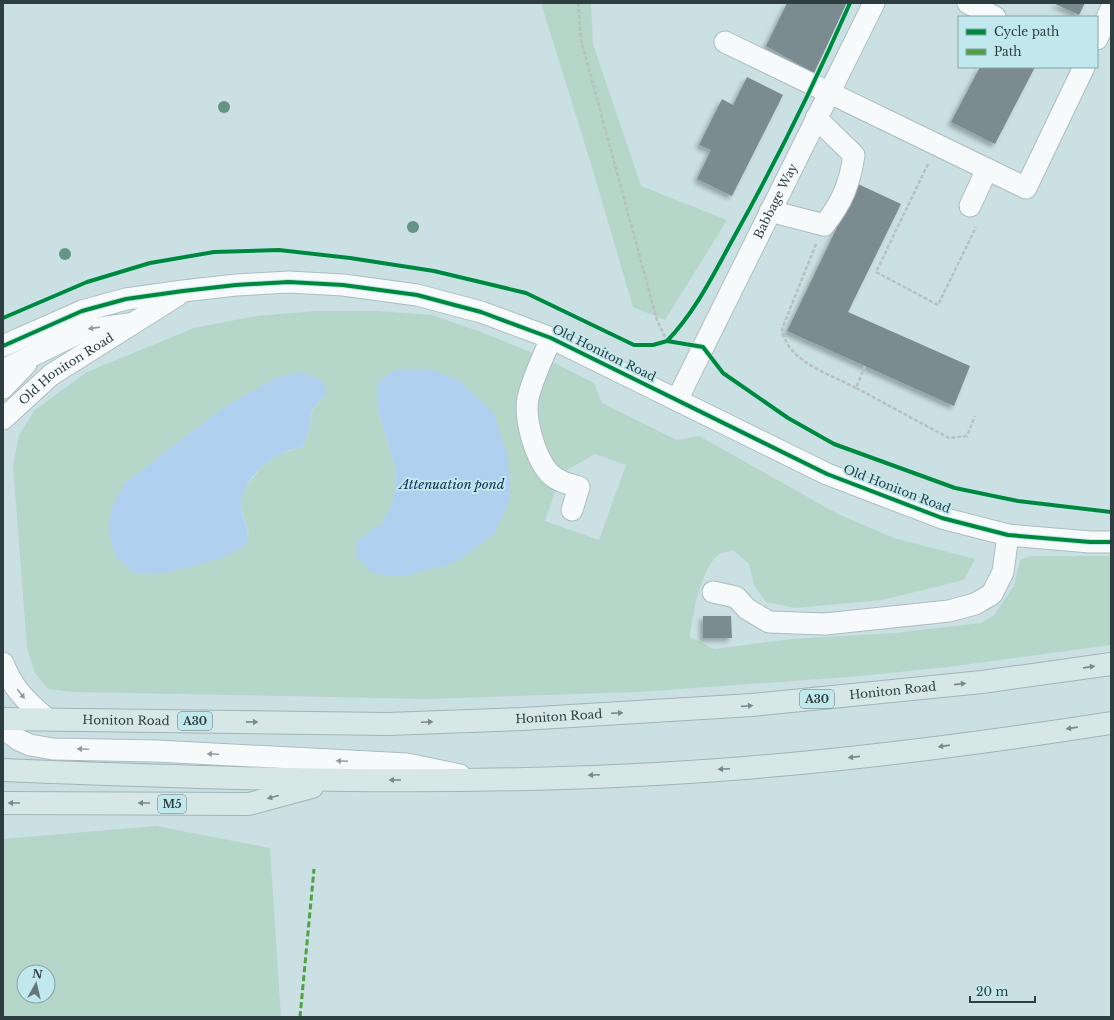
<svg xmlns="http://www.w3.org/2000/svg" width="1114" height="1020" font-family="'Libre Baskerville',serif">
  <defs>
    <filter id="shadow"><feDropShadow dx="-3.5" dy="3.5" stdDeviation="2" flood-color="#0004"/></filter>
  </defs>
  <rect width="100%" height="100%" fill="#cbe0e3"/>
  <g fill="#b7d6ca" fill-rule="evenodd">
    <polygon points="541,3 591,3 593,44 641,186 727,220 665,320 633,307 591,164"/>
    <path d="M316,311H378L432,315L481,332L543,357L594,383L602,403L677,440L699,436L838,514L894,538L975,559L964,580L882,600L795,608L766,602L754,585L749,564L733,550C728,552 721,552 718,555C702,567 691,618 690,637L714,649L791,639L894,633L981,623L994,615L1014,586L1020,560L1031,556H1111V645L948,667L850,677L639,692L429,699L72,692L48,689L35,673L27,648L13,466L19,435L35,410L87,372L194,328L256,316ZM394,370H433L374,574L357,542L383,522L394,498L396,470L377,407V383ZM326,396C306,412 314,411 308,432C307,437 304,442 302,447L279,454L262,466L242,492L241,507L249,534C207,558 185,576 135,573L125,483L221,409ZM595,454L626,465L599,540L545,521L562,473Z"/>
    <path d="M156,826L270,848L281,1017H3V839ZM24,972H48V996H24Z"/>
  </g>
  <g fill="#b0d0f0">
    <polygon points="394,370 433,370 458,380 493,412 508,457 510,499 494,534 456,562 405,576 374,574 356,557 357,541 383,522 394,498 396,470 377,407 377,383"/>
    <path d="M302,372L323,381L326,396C305,412 314,411 308,432C307,437 304,442 302,447C294,449 285,451 278,455C261,464 241,485 241,506C242,522 252,527 246,545L228,555L191,567L158,574L135,573L116,557L109,534L111,508L125,483L221,409L277,377Z"/>
  </g>
  <g fill="#7c8b8f" filter="url(#shadow)">
    <polygon points="787,3 847,3 814,73 766,46"/>
    <polygon points="1053,3 1085,3 1079,15"/>
    <polygon points="980,67 1035,67 995,144 951,122"/>
    <polygon points="747,77 783,95 732,196 697,179 711,150 699,145 722,99 733,105"/>
    <polygon points="858,184 901,204 848,312 970,366 954,406 787,331"/>
    <polygon points="703,616 731,616 732,638 703,638"/>
  </g>
  <g fill="none" stroke-linecap="round" stroke-linejoin="round">
    <g stroke="#acbdbf" stroke-width="23">
      <g id="minor">
        <polyline points="968,3 995,17"/>
        <polyline points="1097,39 1111,9"/>
        <polyline points="725,42 1026,188 1084,67"/>
        <polyline points="970,206 987,169"/>
        <path d="M770,211L824,225C842,203 850,183 854,155L816,118"/>
        <path d="M551,338C543,358 533,377 528,398C524,419 535,457 549,473C557,481 568,484 579,487L572,510"/>
        <polyline points="3,346 82,311 126,299 183,291 236,285 289,282 343,285 417,295 481,312 551,338 827,474 942,518 1008,535 1090,542 1111,542"/>
        <polyline points="3,370 85,330 129,324"/>
        <polyline points="3,388 26,364"/>
        <path id="s1" d="M677,400L874,3"/>
        <path id="s2" d="M3,419L51,375L178,295"/>
        <polyline points="713,592 736,597 747,609 769,622 825,624 949,611 975,604 992,594 1003,572 1008,535"/>
        <path d="M3,663C13,689 26,701 47,719"/>
        <polyline points="3,723 8,732 19,740 30,745 53,749 156,751 407,764 460,775"/>
      </g>
    </g>
    <g stroke="#9eb6b5" stroke-width="24">
      <g id="highway">
        <path id="s3" d="M3,719L388,724L522,719L752,705L982,682L1111,664"/>
        <path d="M3,770C250,780 499,788 745,768C868,758 990,742 1111,723"/>
        <polyline points="3,803 249,804 312,787"/>
      </g>
    </g>
    <g stroke="#b8c0c0" stroke-width="2.5" stroke-dasharray="4 2" stroke-linecap="butt">
      <polyline points="578,3 581,40 657,320 667,341"/>
      <polyline points="928,164 876,272 938,305 976,227"/>
      <path d="M816,244L782,329C787,362 830,374 856,388L865,366"/>
      <polyline points="856,388 949,438 967,436 975,416"/>
    </g>
    <use href="#minor" stroke="#f7fafb" stroke-width="21"/>
    <use href="#highway" stroke="#d6e7e5" stroke-width="22"/>
    <polyline stroke="#50a046" stroke-width="3" stroke-dasharray="6 3" stroke-linecap="butt" points="300,1017 314,869"/>
    <g stroke="#c1e8ed" stroke-width="6">
      <g id="cycleway">
        <polyline points="3,318 87,282 150,263 214,252 279,250 350,258 434,271 526,293 634,345 653,345 667,341 703,347 723,373 788,418 834,444 955,488 1018,501 1111,512"/>
        <path d="M667,341C696,311 714,273 734,237C777,160 815,83 850,3"/>
        <polyline points="3,346 82,311 126,299 183,291 236,285 289,282 343,285 417,295 481,312 551,338 827,474 942,518 1008,535 1090,542 1111,542"/>
      </g>
    </g>
    <use href="#cycleway" stroke="#00873e" stroke-width="4"/>
  </g>
  <g fill="#669484">
    <circle cx="224" cy="107" r="6"/>
    <circle cx="413" cy="227" r="6"/>
    <circle cx="65" cy="254" r="6"/>
  </g>
  <defs><path id="oneway-solid" d="M-6-.8H1V-3.2L6.5 0L1 3.2V.8H-6Z"/></defs>
  <g fill="#929c9e">
    <use href="#oneway-solid" transform="translate(94 328) rotate(172)"/>
    <use href="#oneway-solid" transform="translate(21 694) rotate(52)"/>
    <use href="#oneway-solid" transform="translate(83 749) rotate(-178)"/>
    <use href="#oneway-solid" transform="translate(213 754) rotate(-177)"/>
    <use href="#oneway-solid" transform="translate(342 761) rotate(-177)"/>
  </g>
  <g fill="#7a8a8a">
    <use href="#oneway-solid" transform="translate(1089 667) rotate(-8)"/>
    <use href="#oneway-solid" transform="translate(960 684) rotate(-6)"/>
    <use href="#oneway-solid" transform="translate(747 706) rotate(-4)"/>
    <use href="#oneway-solid" transform="translate(617 713) rotate(-3)"/>
    <use href="#oneway-solid" transform="translate(252 722) rotate(1)"/>
    <use href="#oneway-solid" transform="translate(427 722) rotate(-2)"/>
    <use href="#oneway-solid" transform="translate(1072 728) rotate(172)"/>
    <use href="#oneway-solid" transform="translate(944 746) rotate(172)"/>
    <use href="#oneway-solid" transform="translate(854 757) rotate(174)"/>
    <use href="#oneway-solid" transform="translate(724 769) rotate(177)"/>
    <use href="#oneway-solid" transform="translate(594 775) rotate(178)"/>
    <use href="#oneway-solid" transform="translate(395 780) rotate(180)"/>
    <use href="#oneway-solid" transform="translate(273 797) rotate(165)"/>
    <use href="#oneway-solid" transform="translate(14 803) rotate(-180)"/>
    <use href="#oneway-solid" transform="translate(144 803) rotate(-180)"/>
  </g>
  <g text-anchor="middle" stroke-width="4" stroke-linejoin="round" paint-order="stroke">
    <g fill="#c1e8ed" stroke="#5a7174" stroke-width="1">
      <rect x="800" y="690" width="34" height="18" rx="3"/>
      <rect x="178" y="712" width="34" height="18" rx="3"/>
      <rect x="158" y="795" width="28" height="18" rx="3"/>
    </g>
    <g font-size="11" font-weight="bold" fill="#2e3e40">
      <text x="817" y="703">A30</text>
      <text x="195" y="725">A30</text>
      <text x="172" y="808">M5</text>
    </g>
    <g font-size="12" fill="#2e3e40" stroke="#c1e8ed">
      <text dy="4" stroke="none"><textPath href="#s1" startOffset="222">Babbage Way</textPath></text>
      <text transform="translate(604 353) rotate(26)" y="4">Old Honiton Road</text>
      <text dy="4" stroke="none"><textPath href="#s2" startOffset="81">Old Honiton Road</textPath></text>
      <text transform="translate(897 489) rotate(21)" y="4">Old Honiton Road</text>
      <text dy="4" stroke="none"><textPath href="#s3" startOffset="891">Honiton Road</textPath></text>
      <text dy="4" stroke="none"><textPath href="#s3" startOffset="556">Honiton Road</textPath></text>
      <text dy="4" stroke="none"><textPath href="#s3" startOffset="123">Honiton Road</textPath></text>
    </g>
    <g font-size="13" font-style="italic" fill="#0a2e57" stroke="#c1e8ed">
      <text x="452" y="489">Attenuation pond</text>
    </g>
  </g>
  <rect width="1114" height="1020" fill="none" stroke="#2e3e40" stroke-width="8"/>
  <rect x="958" y="16" width="140" height="52" fill="#c1e8ed" stroke="#86a4a8"/>
  <rect x="966" y="29" width="20" height="6" fill="#00873e" stroke="#86a4a8"/>
  <text x="994" y="36" font-size="12" fill="#2e3e40">Cycle path</text>
  <rect x="966" y="49" width="20" height="6" fill="#50a046" stroke="#86a4a8"/>
  <text x="994" y="56" font-size="12" fill="#2e3e40">Path</text>
  <g transform="translate(36 984) rotate(8)"><circle r="19" fill="#c1e8ed" stroke="#86a4a8"/>
  <path d="M0-3L7 15L0 10L-7 15Z" fill="#657779"/>
  <text y="-6" font-size="11" font-weight="bold" text-anchor="middle" fill="#2e3e40">N</text>
  </g>
  <path d="M970 996v6h65v-6" fill="none" stroke="#2e3e40" stroke-width="2"/>
  <text x="976" y="996" font-size="12" fill="#2e3e40" stroke="#c1e8ed" stroke-width="3" paint-order="stroke">20 m</text>
</svg>
